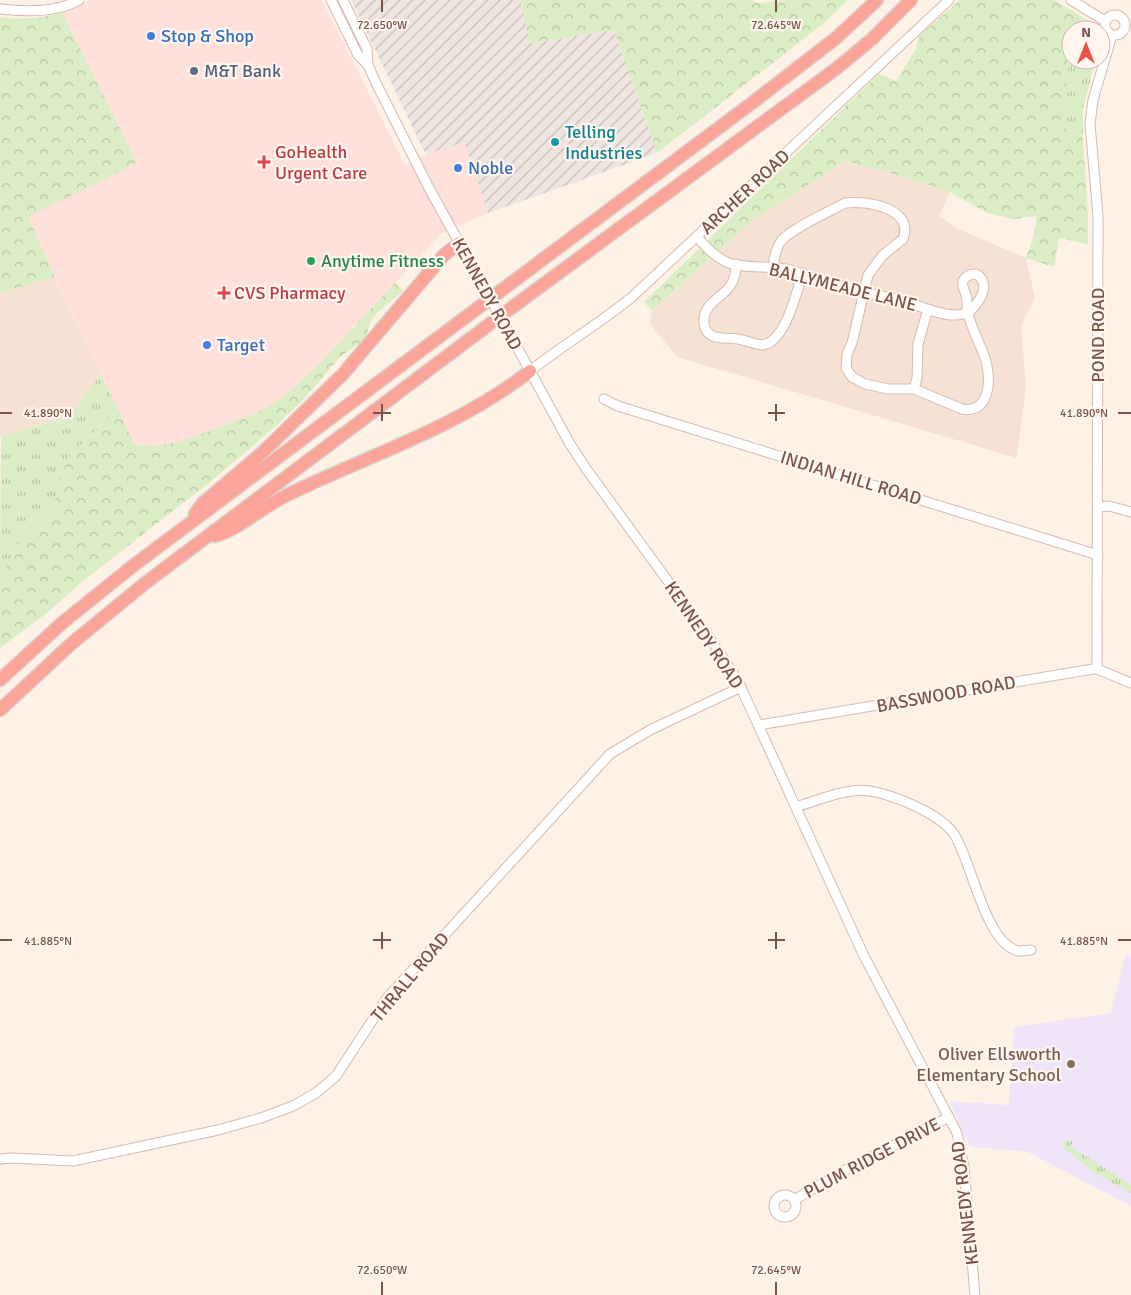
<svg xmlns="http://www.w3.org/2000/svg" width="1131" height="1295" font-family="Signika,sans-serif">
  <defs>
    <pattern id="industrial-furrows" width="10" height="10" patternUnits="userSpaceOnUse" patternTransform="scale(1.25)"><rect width="10" height="10" fill="#eee5e1"/><path d="M-1 1l2-2M0 10L10 0M9 11l2-2" fill="none" stroke="#c6bcb8"/></pattern>
    <pattern id="grass-tufts" width="24" height="20" patternUnits="userSpaceOnUse" patternTransform="scale(1.25)"><rect width="24" height="20" fill="#dbedc4"/><path d="M3 7l-1-3M5 7V3M7 7l1-3M15 17l-1-3M17 17v-4M19 17l1-3" fill="none" stroke="#b7c3a1"/></pattern>
    <pattern id="forest-crowns" width="20" height="18" patternUnits="userSpaceOnUse" patternTransform="scale(1.25)"><rect width="20" height="18" fill="#dbedc4"/><path d="M2 6a3 3 0 1 1 6 0M12 15a3 3 0 1 1 6 0" fill="none" stroke="#b7c3a1"/></pattern>
  </defs>
  <rect width="100%" height="100%" fill="#fef2e7"/>
  <g fill="#f6e2d5">
    <polygon points="845,161 904,177 950,192 939,216 958,229 1026,258 1035,298 1021,326 1026,386 1017,458 677,357 650,324 652,311 752,221"/>
    <polygon points="55,277 101,374 69,417 1,436 0,438 0,293"/>
  </g>
  <polygon fill="#ffe0da" points="90,0 322,0 405,165 426,155 464,141 488,213 441,234 320,363 282,398 257,413 211,432 186,440 163,445 135,446 27,217 137,163 62,12"/>
  <polygon fill="url(#industrial-furrows)" points="351,0 520,0 531,43 614,30 657,153 488,213 464,142 426,155"/>
  <polygon fill="#efe4fa" points="1126,953 1131,957 1131,1206 1026,1151 970,1147 949,1101 1009,1105 1014,1027 1111,1013"/>
  <g fill="url(#grass-tufts)">
    <polygon points="1068,62 1094,66 1083,109 1083,137 1061,126 1064,116"/>
    <polygon points="101,374 118,409 63,463 53,509 18,545 0,579 1,436 69,417"/>
    <polygon points="1069,1140 1074,1142 1070,1146 1131,1185 1131,1193 1096,1174 1064,1148 1063,1144"/>
  </g>
  <g fill="url(#forest-crowns)">
    <polygon points="520,0 752,0 758,3 787,0 848,0 823,24 657,153 614,30 530,43"/>
    <polygon points="960,0 1054,0 1092,23 1098,30 1071,30 1071,60 1096,60 1094,66 1068,62 1064,116 1061,126 1083,137 1088,213 1088,244 1059,238 1054,267 1026,258 1034,235 1037,216 1013,219 987,213 950,192 904,177 845,161 752,221 652,311 644,302 879,74 896,81 916,49 919,36"/>
    <path d="M62,12L137,163L28,217L55,277L0,293V17C21,21 42,18 62,12Z"/>
    <polygon points="396,282 403,291 378,312 370,322 366,339 341,356 304,399 275,427 215,478 83,581 47,613 0,648 0,579 18,545 53,509 63,463 118,409 135,446 163,445 185,440 257,413 282,398 320,363"/>
  </g>
  <g fill="none" stroke-linecap="round" stroke-linejoin="round">
    <g stroke="#d4baae" stroke-width="11">
      <g id="minor">
        <polyline points="331,0 358,55 368,65"/>
        <polyline points="343,0 367,49 368,65 376,83 430,190 480,280"/>
        <polyline points="1071,0 1105,21"/>
        <path d="M0,9C25,12 56,13 79,0"/>
        <circle cx="1115" cy="25" r="10"/>
        <path d="M697,237C706,247 716,258 729,263C744,269 772,265 790,270C803,273 816,280 829,284C855,292 882,295 907,302C923,307 939,315 955,315C965,315 971,312 977,303C984,294 988,281 976,274C971,274 966,275 963,281C961,286 965,290 966,295C968,301 966,308 968,314C972,330 981,345 986,361C991,381 990,414 962,409L914,389H888L865,384L852,377L846,368L847,354L852,343L868,275L883,255L903,239C915,208 866,200 845,203C829,212 792,228 781,241C776,248 774,259 773,267"/>
        <path d="M736,264C736,271 735,277 732,283C724,298 703,302 704,322C704,327 706,332 711,335C718,340 729,337 737,339C746,340 755,345 763,345C767,344 771,342 773,340C789,326 796,293 803,273"/>
        <polyline points="512,338 570,444 587,470 713,643 737,679 864,956 957,1133 964,1167 975,1295"/>
        <path d="M530,371C563,345 599,324 632,297L949,0"/>
        <polyline points="914,389 917,378 918,344 928,309"/>
        <polyline points="604,399 618,406 1098,555"/>
        <polyline points="1099,507 1109,506 1131,512"/>
        <polyline points="1097,669 1098,216 1090,124 1093,100 1112,35"/>
        <polyline points="759,725 1093,669 1097,669 1131,683"/>
        <path d="M797,806C815,802 833,793 852,791C870,788 887,795 904,801C920,808 944,819 954,834C972,861 985,945 1019,951C1023,951 1027,950 1031,950"/>
        <polyline points="0,1159 11,1158 73,1161 218,1130 261,1118 293,1106 316,1093 336,1076 387,998 610,754 650,730 741,687"/>
        <circle cx="785" cy="1206" r="11"/>
        <polyline points="794,1200 849,1168 949,1117"/>
      </g>
    </g>
    <g stroke="#dcd2d0" stroke-width="15">
      <g id="highway">
        <polyline points="195,514 203,503 262,453 343,374 444,255 459,243"/>
        <path d="M215,536C241,528 262,507 287,495C369,455 457,428 530,371"/>
        <polyline points="0,680 62,623 134,565 752,103 836,38 877,0"/>
        <polyline points="0,710 71,644 144,584 495,320 837,68 872,39 911,0"/>
      </g>
    </g>
    <use href="#minor" stroke="#fff" stroke-width="9"/>
    <use href="#highway" stroke="#fba59a" stroke-width="12"/>
    <g stroke="#d4baae" stroke-width="11" stroke-linecap="butt">
      <polyline id="minor-bridge" points="480,280 512,338"/>
    </g>
    <use href="#minor-bridge" stroke="#fff" stroke-width="9"/>
  </g>
  <path fill="none" stroke="#7a5349" stroke-width="2" d="M382,0V12M776,0V12M382,404V421M776,404V421M0,413H12M373,413H391M768,413H785M1118,413H1131M382,932V949M776,932V949M0,940H12M373,940H391M768,940H785M1118,940H1131M382,1282V1295M776,1282V1295"/>
  <g fill="#3f7fe0" stroke="#fff6ef" stroke-width="2">
    <circle cx="151" cy="36" r="5"/>
    <circle cx="458" cy="168" r="5"/>
    <circle cx="207" cy="345" r="5"/>
  </g>
  <circle fill="#5c6f8a" stroke="#fff6ef" stroke-width="2" cx="194" cy="71" r="5"/>
  <circle fill="#0f9aa8" stroke="#fff6ef" stroke-width="2" cx="555" cy="142" r="5"/>
  <g fill="#e0444e" stroke="#fff6ef" stroke-width="2">
    <path d="M261.5 154.5h5v5h5v5h-5v5h-5v-5h-5v-5h5z"/>
    <path d="M221.5 285.5h5v5h5v5h-5v5h-5v-5h-5v-5h5z"/>
  </g>
  <circle fill="#2e9e5b" stroke="#fff6ef" stroke-width="2" cx="311" cy="261" r="5"/>
  <circle fill="#8d6e63" stroke="#fff6ef" stroke-width="2" cx="1071" cy="1064" r="5"/>
  <g text-anchor="middle" stroke-width="4.5" stroke-linejoin="round" paint-order="stroke">
    <g font-size="18" fill="#366cbe" stroke="#fff6ef" text-anchor="start">
      <text x="161" y="42">Stop &amp; Shop</text>
      <text x="468" y="174">Noble</text>
      <text x="217" y="351">Target</text>
    </g>
    <g font-size="18" fill="#4e5e75" stroke="#fff6ef" text-anchor="start">
      <text x="204" y="77">M&amp;T Bank</text>
    </g>
    <g font-size="18" fill="#0d838f" stroke="#fff6ef" text-anchor="start">
      <text x="565" y="138">Telling<tspan x="565" dy="21">Industries</tspan></text>
    </g>
    <g font-size="18" fill="#be3a42" stroke="#fff6ef" text-anchor="start">
      <text x="275" y="158">GoHealth<tspan x="275" dy="21">Urgent Care</tspan></text>
      <text x="234" y="299">CVS Pharmacy</text>
    </g>
    <g font-size="18" fill="#7a5349" stroke="#fff6ef">
      <text transform="translate(745 192) rotate(-43)" y="6">ARCHER ROAD</text>
      <text transform="translate(843 287) rotate(14)" y="6">BALLYMEADE LANE</text>
      <text transform="translate(487 294) rotate(61)" y="6">KENNEDY ROAD</text>
      <text transform="translate(1098 335) rotate(-90)" y="6">POND ROAD</text>
      <text transform="translate(851 478) rotate(17)" y="6">INDIAN HILL ROAD</text>
      <text transform="translate(704 635) rotate(56)" y="6">KENNEDY ROAD</text>
      <text transform="translate(946 694) rotate(-10)" y="6">BASSWOOD ROAD</text>
      <text transform="translate(410 977) rotate(-50)" y="6">THRALL ROAD</text>
      <text transform="translate(872 1158) rotate(-28)" y="6">PLUM RIDGE DRIVE</text>
      <text transform="translate(965 1203) rotate(-97)" y="6">KENNEDY ROAD</text>
    </g>
    <g font-size="18" fill="#27864d" stroke="#fff6ef" text-anchor="start">
      <text x="321" y="267">Anytime Fitness</text>
    </g>
    <g font-size="18" fill="#785e54" stroke="#fff6ef" text-anchor="end">
      <text x="1061" y="1060">Oliver Ellsworth<tspan x="1061" dy="21">Elementary School</tspan></text>
    </g>
  </g>
  <g font-size="12" text-anchor="middle" fill="#7a5349" stroke="#fff6ef" stroke-width="4.5" stroke-linejoin="round" paint-order="stroke">
    <text x="382" y="29">72.650°W</text>
    <text x="776" y="29">72.645°W</text>
    <text x="48" y="417">41.890°N</text>
    <text x="1084" y="417">41.890°N</text>
    <text x="48" y="945">41.885°N</text>
    <text x="1084" y="945">41.885°N</text>
    <text x="382" y="1274">72.650°W</text>
    <text x="776" y="1274">72.645°W</text>
  </g>
  <g transform="translate(1086 45)"><circle r="24" fill="#fff6ef" stroke="#cab5ad"/>
  <path d="M0-4L9 19L0 12L-9 19Z" fill="#ef5145"/>
  <text y="-8" font-size="14" font-weight="bold" text-anchor="middle" fill="#7a5349">N</text>
  </g>
</svg>
